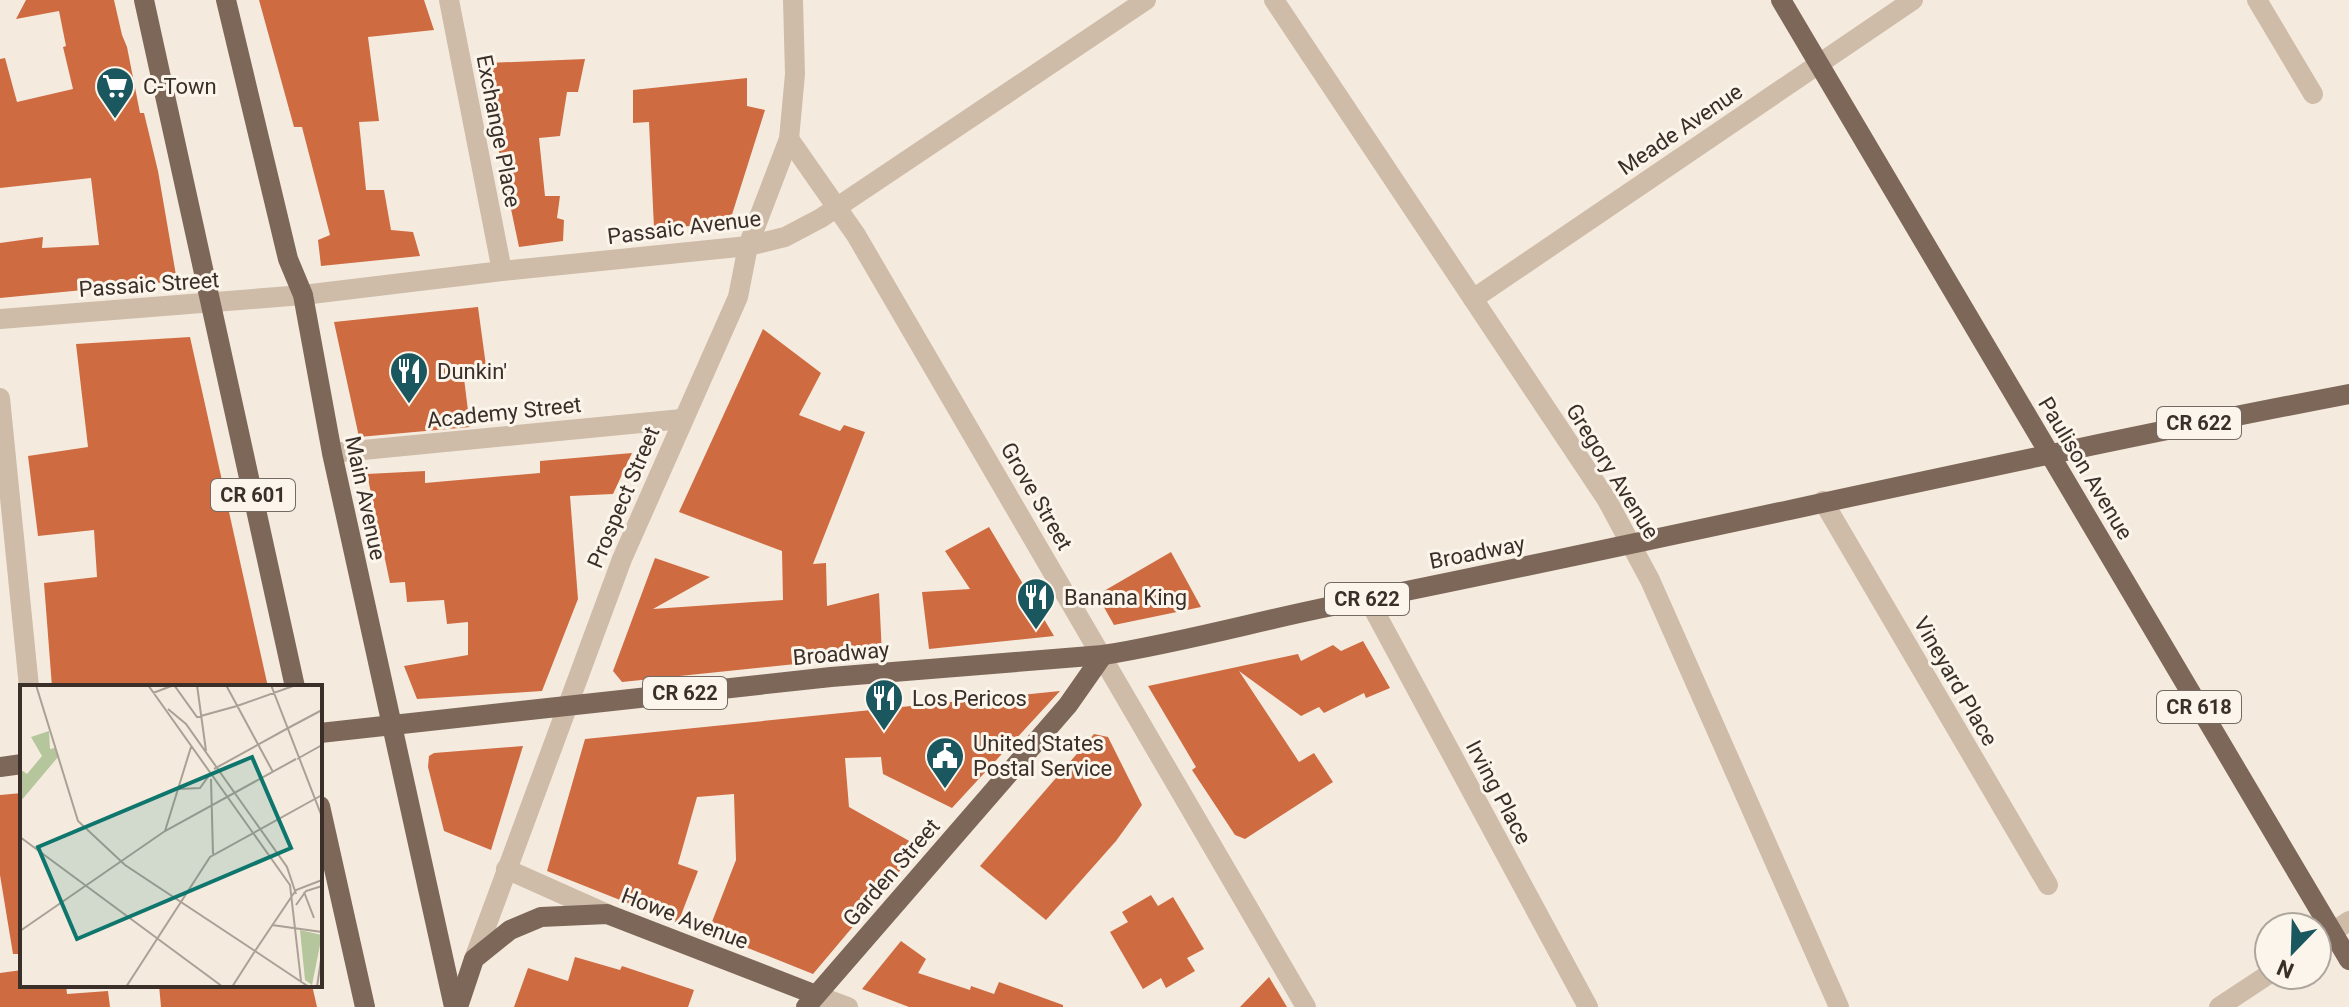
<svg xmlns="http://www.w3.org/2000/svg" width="2349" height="1007" font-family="Roboto,sans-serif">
  <rect width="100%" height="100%" fill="#f4ebde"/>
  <g fill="#cf6b41">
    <polygon points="26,0 114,0 122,35 127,47 140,113 144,113 158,171 177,281 0,298 0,243 43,237 42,248 99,245 91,178 0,188 0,59 5,58 17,102 73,89 63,47 66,46 59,11 16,19"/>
    <polygon points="259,0 424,0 434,30 368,37 379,121 359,122 366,190 384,190 391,230 413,232 420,256 321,266 318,240 330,235 302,127 294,127"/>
    <polygon points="585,59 578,92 567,92 560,136 539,138 545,196 560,196 557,218 564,220 563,241 519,247 490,109 497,108 487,63"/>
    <polygon points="747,78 747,106 765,110 729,224 654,228 649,122 633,123 633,90"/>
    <polygon points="478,307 486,366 463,370 470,427 359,437 334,322"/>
    <polygon points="763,329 821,373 799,415 840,431 844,425 865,432 813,564 826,563 827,606 879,593 882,655 622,682 613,671 655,558 710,577 653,609 783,600 782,551 679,512"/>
    <polygon points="190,337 268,687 52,687 44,583 97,577 94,530 38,536 28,456 88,447 76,344"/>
    <polygon points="632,453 613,494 570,496 578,599 542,691 417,699 404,666 468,655 468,622 447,624 444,600 407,602 405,582 390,583 367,474 425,471 425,483 540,473 540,461"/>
    <polygon points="989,527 1054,636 929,649 922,592 970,589 945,551"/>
    <polygon points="1171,552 1201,607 1114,625 1097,595"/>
    <polygon points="1363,641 1390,688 1366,698 1364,693 1324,713 1319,707 1301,716 1239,671 1299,762 1314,753 1333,782 1245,839 1235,835 1192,770 1196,767 1148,686 1298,654 1301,661 1333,645 1341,651"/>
    <polygon points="1060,691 952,808 883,774 881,757 845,758 849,807 920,847 813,974 708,932 736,860 734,794 697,797 678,864 698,871 678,923 547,871 585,739"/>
    <polygon points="1094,734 1108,737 1142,805 1116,841 1046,920 980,866"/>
    <polygon points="523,746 491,850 444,831 428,767 429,756 434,753"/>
    <polygon points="22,793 22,954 13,954 0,875 0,795"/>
    <polygon points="1151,895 1158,906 1173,897 1204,949 1187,958 1195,971 1166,988 1161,978 1143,989 1110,932 1128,922 1122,912"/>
    <polygon points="901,941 926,959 918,973 970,990 971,986 994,994 999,982 1063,1005 1063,1007 909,1007 862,989"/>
    <polygon points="575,957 620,970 622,966 694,990 688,1007 514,1007 528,968 568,981"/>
    <polygon points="22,970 22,985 66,985 67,994 108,991 110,1007 0,1007 0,973"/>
    <polygon points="1269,977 1287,1007 1240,1007"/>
    <polygon points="159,985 312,985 317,1007 161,1007"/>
  </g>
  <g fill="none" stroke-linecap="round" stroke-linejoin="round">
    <g stroke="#cebba8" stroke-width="20">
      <polyline points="449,0 502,271"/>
      <polyline points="1274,0 1607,500 1650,580 1839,1007"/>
      <polyline points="2257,0 2313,94"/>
      <polyline points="789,139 856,235 1306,1007"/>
      <polyline points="1473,299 1913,0"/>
      <polyline points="0,319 303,295 502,271 748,246 785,237 821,218 1146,0"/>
      <polyline points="0,398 29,687"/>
      <polyline points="332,453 682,419"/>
      <polyline points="1823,501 2048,885"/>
      <polyline points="1368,599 1588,1007"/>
      <polyline points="506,869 607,914"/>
      <polyline points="2317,942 2349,921"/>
      <polyline points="474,959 622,559 738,297 748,246 789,139 795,74 793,0"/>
      <polyline points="816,995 848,1007"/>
      <polyline points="2219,1007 2269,974"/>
    </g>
    <g stroke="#7d6759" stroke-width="20">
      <polyline points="144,0 295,687"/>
      <polyline points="226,0 288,259 303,295 332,453 454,1007"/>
      <polyline points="1781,0 2349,960"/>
      <path d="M320,733L831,677L1103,655C1185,642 1265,619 1347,603C1682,536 2014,458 2349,394"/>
      <polyline points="0,767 22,764"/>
      <polyline points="320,806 365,1007"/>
      <polyline points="458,1007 474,959 510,930 541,917 607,914 816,995"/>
      <polyline points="806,1007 1068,705 1103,655"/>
    </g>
  </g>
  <defs>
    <g id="supermarket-pin" transform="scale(2)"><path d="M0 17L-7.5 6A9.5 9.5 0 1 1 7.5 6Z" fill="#1b575f" stroke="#fbf5eb"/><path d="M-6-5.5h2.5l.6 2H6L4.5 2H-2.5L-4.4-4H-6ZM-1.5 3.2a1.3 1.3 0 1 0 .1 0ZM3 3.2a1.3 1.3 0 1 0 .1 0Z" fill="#fff"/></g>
    <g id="restaurant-pin" transform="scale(2)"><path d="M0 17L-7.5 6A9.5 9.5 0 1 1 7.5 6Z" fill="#1b575f" stroke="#fbf5eb"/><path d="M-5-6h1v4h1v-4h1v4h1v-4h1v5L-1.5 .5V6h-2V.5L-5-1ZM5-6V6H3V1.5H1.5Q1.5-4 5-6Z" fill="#fff"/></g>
    <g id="civic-pin" transform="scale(2)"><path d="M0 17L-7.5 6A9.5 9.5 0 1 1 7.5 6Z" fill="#1b575f" stroke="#fbf5eb"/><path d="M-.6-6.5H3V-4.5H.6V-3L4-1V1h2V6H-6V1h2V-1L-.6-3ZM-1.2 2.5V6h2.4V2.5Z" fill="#fff"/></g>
  </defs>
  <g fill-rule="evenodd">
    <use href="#supermarket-pin" x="115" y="86"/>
    <use href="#restaurant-pin" x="409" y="371"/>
    <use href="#restaurant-pin" x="1036" y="597"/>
    <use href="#restaurant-pin" x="884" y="698"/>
    <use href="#civic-pin" x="945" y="756"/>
  </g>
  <g text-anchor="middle" stroke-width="6" stroke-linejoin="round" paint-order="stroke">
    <g fill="#fbf5eb" stroke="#746a63" stroke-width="2">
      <rect x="2157" y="407" width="84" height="32" rx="6"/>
      <rect x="211" y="479" width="84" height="32" rx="6"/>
      <rect x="1325" y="583" width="84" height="32" rx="6"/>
      <rect x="643" y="677" width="84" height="32" rx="6"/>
      <rect x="2157" y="691" width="84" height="32" rx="6"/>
    </g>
    <g font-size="20" font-weight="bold" fill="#3a2f29">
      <text x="2199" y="430">CR 622</text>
      <text x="253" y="502">CR 601</text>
      <text x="1367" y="606">CR 622</text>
      <text x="685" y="700">CR 622</text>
      <text x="2199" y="714">CR 618</text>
    </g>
    <g font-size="22" fill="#3a2f29" stroke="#fbf5eb" text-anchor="start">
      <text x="143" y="94">C-Town</text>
      <text x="437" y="379">Dunkin'</text>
      <text x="1064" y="605">Banana King</text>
      <text x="912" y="706">Los Pericos</text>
      <text x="973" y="751">United States<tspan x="973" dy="25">Postal Service</tspan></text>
    </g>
    <g font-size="22" fill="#3a2f29" stroke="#fbf5eb">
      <text transform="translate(1680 129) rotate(-34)" y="8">Meade Avenue</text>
      <text transform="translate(499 131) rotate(79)" y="8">Exchange Place</text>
      <text transform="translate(684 227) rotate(-7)" y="8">Passaic Avenue</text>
      <text transform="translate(149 284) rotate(-4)" y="8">Passaic Street</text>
      <text transform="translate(504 412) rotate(-6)" y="8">Academy Street</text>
      <text transform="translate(2086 468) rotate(59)" y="8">Paulison Avenue</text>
      <text transform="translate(1613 471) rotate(58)" y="8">Gregory Avenue</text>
      <text transform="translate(1037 496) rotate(60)" y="8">Grove Street</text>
      <text transform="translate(623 497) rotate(-67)" y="8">Prospect Street</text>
      <text transform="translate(366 498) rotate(78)" y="8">Main Avenue</text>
      <text transform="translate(1477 552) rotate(-11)" y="8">Broadway</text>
      <text transform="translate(841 653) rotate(-5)" y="8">Broadway</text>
      <text transform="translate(1956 681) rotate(60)" y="8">Vineyard Place</text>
      <text transform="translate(1499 792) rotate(62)" y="8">Irving Place</text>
      <text transform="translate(891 872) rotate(-49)" y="8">Garden Street</text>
      <text transform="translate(685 918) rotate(21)" y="8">Howe Avenue</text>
    </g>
  </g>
  <g transform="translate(20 685)">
    <rect width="302" height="302" fill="#f4ebde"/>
    <path d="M29,46L30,64L35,63L38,72L0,117V84L7,89L22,71L11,52ZM280,245L302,250L292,300L285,295Z" fill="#b5c59c"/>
    <path fill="none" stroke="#aaa096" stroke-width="2" d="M16,0L58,136L105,180L235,266L212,302M128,0L270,200L281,296M177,0L186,66M206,0L253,87M251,0L302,132M133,8L154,0L177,32L217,21M217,21L276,0M148,24L166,39L267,182L276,209M270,42L302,25M277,74L302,60M194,84L270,42M191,94L193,169M158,104L180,103L190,89M145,146L171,62M0,152L203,302M284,207L294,233M276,220L286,206L302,201M252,240L302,247M0,246L145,146L276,74M106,302L190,172L302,110M289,302L235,266L276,205L302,195M297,302L302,268"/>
    <path fill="#0f766e" fill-opacity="0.15" stroke="#0f766e" stroke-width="4" d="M232,72L271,163L57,254L18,162Z"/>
    <rect width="302" height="302" fill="none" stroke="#3a2f29" stroke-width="4"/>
  </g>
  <g transform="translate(2293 951) rotate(203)"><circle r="38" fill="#fbf5eb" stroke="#aea69d" stroke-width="2"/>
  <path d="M0-6L14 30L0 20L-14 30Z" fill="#1b575f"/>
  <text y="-12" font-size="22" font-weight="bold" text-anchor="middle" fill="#3a2f29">N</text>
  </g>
</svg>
